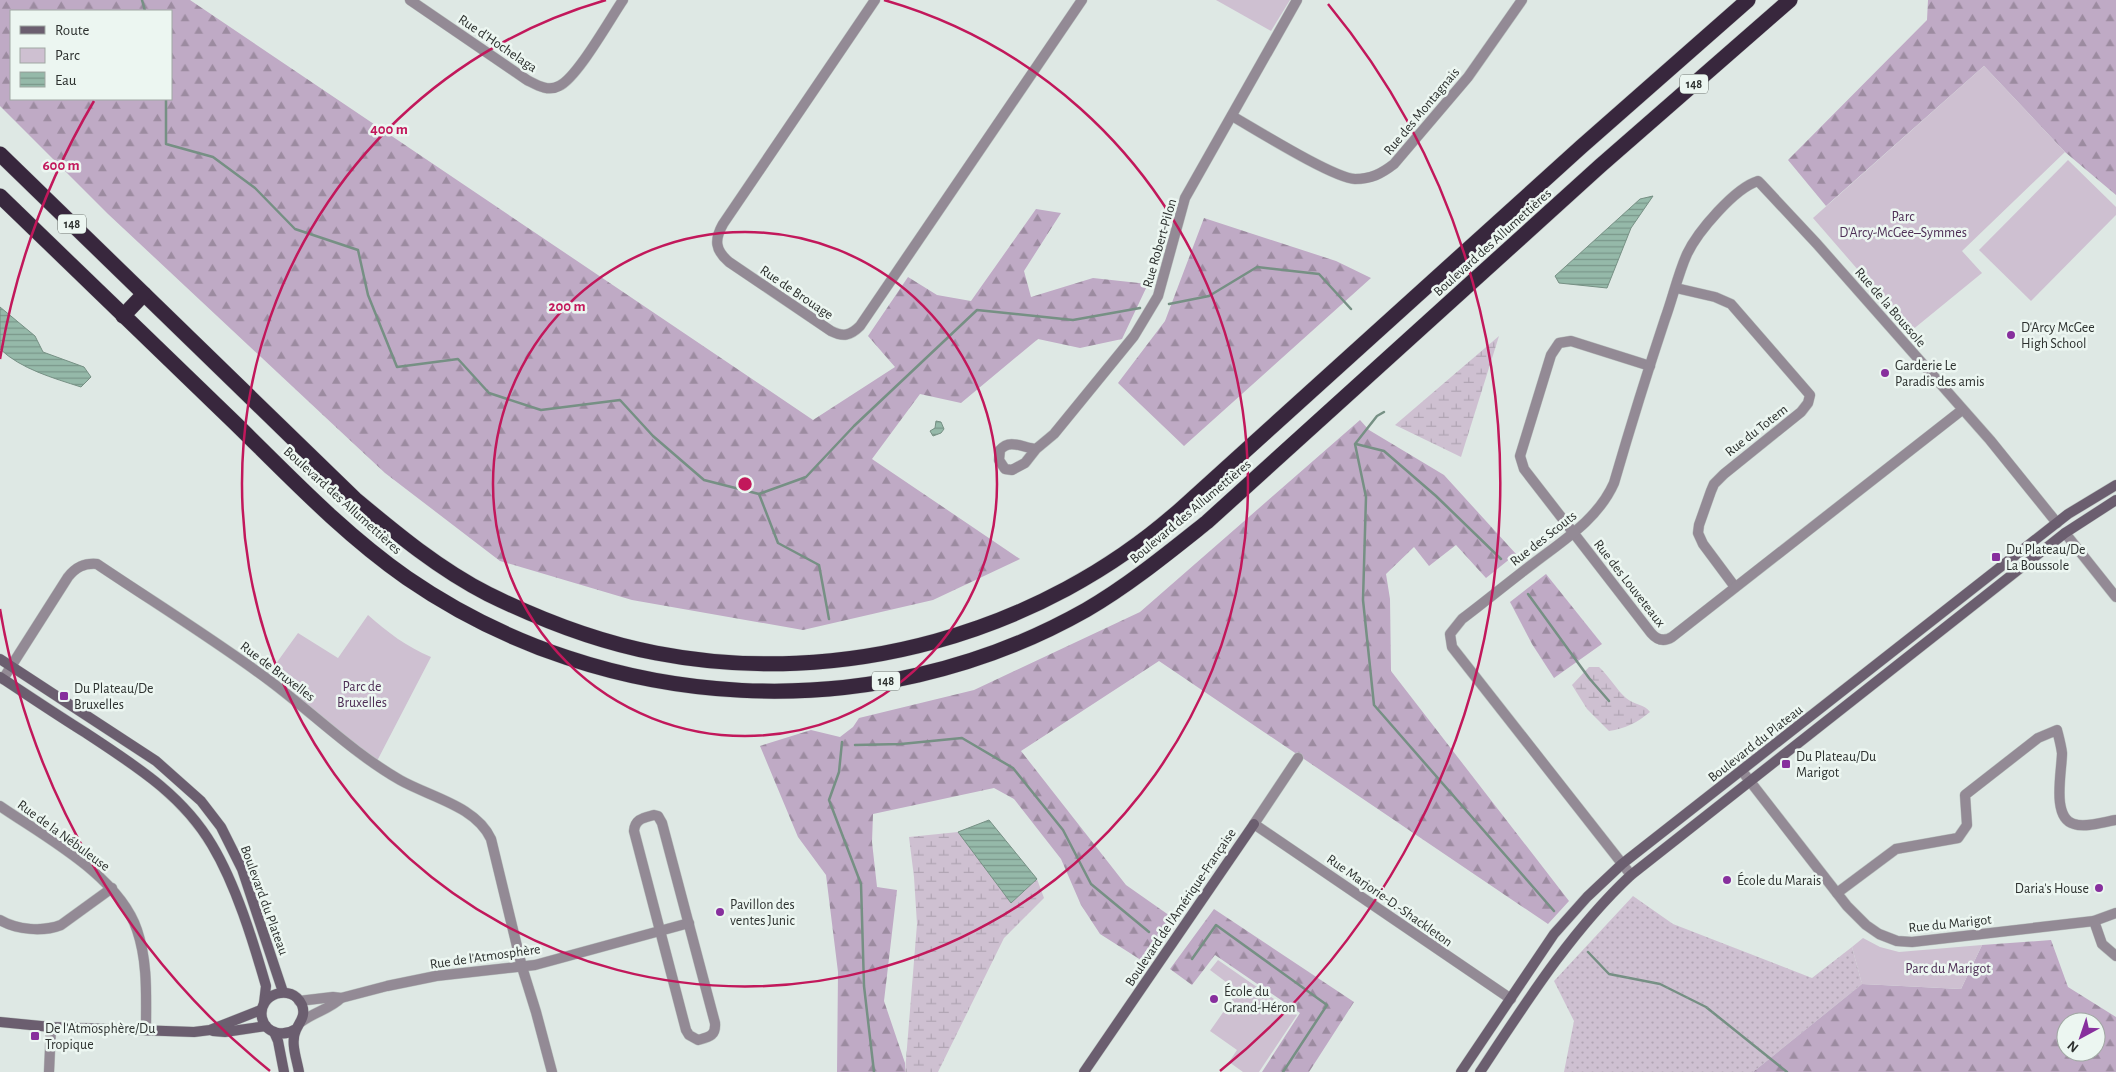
<svg xmlns="http://www.w3.org/2000/svg" width="2116" height="1072" font-family="'Alegreya Sans',sans-serif">
  <defs>
    <pattern id="grass-dots" width="8" height="8" patternUnits="userSpaceOnUse" patternTransform="scale(1.25)"><rect width="8" height="8" fill="#cec0d1"/><path d="M2 2h.1M6 6h.1" fill="none" stroke="#b1a5b4" stroke-width="1.8" stroke-linecap="round"/></pattern>
    <pattern id="forest-firs" width="22" height="20" patternUnits="userSpaceOnUse" patternTransform="scale(1.25)"><rect width="22" height="20" fill="#bfaac5"/><path d="M5 1l3.5 6h-7zM16 11l3.5 6h-7z" fill="#9c8ba0"/></pattern>
    <pattern id="wetland-marsh" width="20" height="14" patternUnits="userSpaceOnUse" patternTransform="scale(1.25)"><rect width="20" height="14" fill="#cec0d1"/><path d="M1 5h8M5 5V1M11 12h8M15 12V8" fill="none" stroke="#b1a5b4"/></pattern>
    <pattern id="water-rules" width="6" height="5" patternUnits="userSpaceOnUse" patternTransform="scale(1.25)"><rect width="6" height="5" fill="#95b9a9"/><path d="M0 2.5h6" fill="none" stroke="#7a978a"/></pattern>
  </defs>
  <rect width="100%" height="100%" fill="#dee8e4"/>
  <polygon fill="url(#grass-dots)" points="1633,896 1673,924 1812,978 1852,947 1862,984 1753,1072 1564,1072 1574,1021 1554,981"/>
  <g fill="url(#forest-firs)" fill-rule="evenodd">
    <path d="M0,0H190L813,420L895,367L868,336L908,277L937,295L971,301L1036,209L1061,213L1024,271L1031,297L1093,278L1148,284L1122,339L1080,348L1038,339L961,403L920,394L872,459L1020,559L933,600L803,630L632,600L500,561L385,473L108,214L0,106ZM11,11H171V99H11Z"/>
    <polygon points="1928,0 2116,0 2116,195 2065,152 1984,66 1826,206 1788,160 1927,20"/>
    <polygon points="1204,218 1336,261 1371,278 1184,446 1118,383 1165,321"/>
    <polygon points="1360,420 1369,430 1444,475 1516,554 1486,578 1456,545 1429,566 1414,547 1386,574 1390,599 1391,671 1569,901 1548,924 1159,661 1021,751 1126,885 1173,918 1144,962 1100,934 1081,905 1061,859 1014,799 994,788 873,814 872,842 877,887 897,890 884,1001 905,1063 905,1072 837,1072 838,972 826,875 798,837 760,746 811,730 840,737 853,727 859,718 974,690 1140,612"/>
    <polygon points="1546,574 1602,644 1554,678 1532,644 1510,602"/>
    <polygon points="1214,909 1354,1002 1309,1072 1262,1072 1300,1013 1215,955 1192,985 1170,969"/>
    <path d="M2051,940L2068,987L2116,1017V1072H1753L1862,984L1961,989L1982,945ZM2066,1022H2096V1052H2066Z"/>
  </g>
  <g fill="url(#wetland-marsh)">
    <polygon points="1499,336 1461,457 1395,425"/>
    <path d="M1589,667H1599C1609,676 1616,689 1626,698C1634,705 1645,704 1650,712C1638,722 1625,729 1609,731L1587,709L1572,685Z"/>
    <polygon points="958,832 1011,903 1037,879 1044,898 1004,938 938,1072 905,1072 917,924 914,877 909,837"/>
  </g>
  <g fill="#cec0d1">
    <polygon points="1216,0 1290,0 1271,31"/>
    <polygon points="1984,66 2065,152 1962,251 1982,273 1911,331 1813,218"/>
    <polygon points="2068,160 2116,207 2116,215 2031,301 1979,250"/>
    <path d="M368,615C387,632 407,647 431,657L377,761L344,736L270,672L298,633L338,658Z"/>
    <polygon points="1863,938 1880,947 1899,952 1982,945 1961,989 1862,984 1852,947"/>
    <polygon points="1218,960 1297,1015 1259,1072 1243,1072 1229,1062 1237,1050 1210,1031 1238,991 1210,970"/>
  </g>
  <g fill="url(#water-rules)" stroke="#769084">
    <polygon points="1653,196 1631,228 1607,288 1559,283 1555,276 1640,199"/>
    <path d="M0,307L35,336L43,352L84,367L91,377L81,387C53,378 21,369 0,349Z"/>
    <polygon points="936,421 941,422 944,429 941,433 933,436 930,431 935,428"/>
    <polygon points="989,820 1037,879 1011,903 958,832"/>
  </g>
  <g fill="none" stroke-linecap="round" stroke-linejoin="round">
    <g stroke="#769084" stroke-width="2.5">
      <polyline points="142,0 145,11"/>
      <polyline points="166,99 166,144 213,157 255,188 295,229 358,250 368,295 397,367 458,359 489,393 541,410 620,400 653,436 704,480 759,494 778,543 819,565 829,619"/>
      <polyline points="1169,304 1209,296 1257,267 1319,274 1351,309"/>
      <polyline points="1384,412 1377,416 1355,444 1366,497 1363,600 1374,705 1554,911"/>
      <polyline points="1356,444 1384,451 1436,496 1501,559"/>
      <polyline points="759,494 806,477 854,426 977,310 1073,320 1140,308"/>
      <polyline points="1528,594 1589,678 1609,701"/>
      <polyline points="842,742 839,772 829,800 861,884 864,986 874,1072"/>
      <polyline points="855,745 901,744 962,738 1013,768 1063,830 1091,884 1149,932"/>
      <polyline points="1588,952 1609,974 1660,984 1706,1007 1787,1072"/>
      <polyline points="1192,959 1216,925 1327,1005 1283,1072"/>
    </g>
    <g stroke="#bbc3c0" stroke-width="11">
      <g id="street">
        <path d="M410,0L527,80C537,85 548,92 559,86C577,78 610,19 623,0"/>
        <path d="M875,0L723,224C714,240 715,250 729,262L831,331C843,337 850,336 860,326L1082,0"/>
        <path d="M1232,116C1255,129 1333,178 1355,179C1371,179 1381,174 1394,164L1468,77L1522,0"/>
        <polyline points="1676,288 1715,297 1731,304 1810,395 1808,403 1801,412 1724,474 1714,484 1711,491 1699,525 1698,533 1703,544 1735,587"/>
        <path d="M1650,366L1571,341L1559,343L1551,355L1520,456L1524,469L1651,633C1657,640 1664,642 1672,637L1962,410"/>
        <path d="M1036,449C1023,448 1010,438 1000,450L999,460L1005,469L1012,470L1025,463L1036,449L1054,434L1134,336L1158,296L1185,198L1297,0"/>
        <polyline points="2065,533 2116,597"/>
        <path d="M3,679L68,577C76,567 84,563 97,564C155,603 215,640 270,681C314,714 353,753 400,780C430,797 476,806 491,839L522,967L536,1012L552,1072"/>
        <polyline points="1298,758 1254,824 1511,999"/>
        <polyline points="1742,771 1847,906 1866,925 1879,934 1897,941 1912,942 2094,921 2116,913"/>
        <path d="M0,806C45,837 119,876 137,930C148,962 146,996 146,1029"/>
        <path d="M654,815L658,816L662,823L715,1023C716,1036 709,1037 698,1040L689,1035L686,1030L634,831C635,819 643,818 654,815Z"/>
        <path d="M1631,875L1452,647L1450,634L1462,619C1486,601 1510,581 1534,563C1564,540 1598,519 1614,483C1630,428 1647,373 1665,319C1673,297 1678,274 1687,254C1698,231 1735,188 1758,181L1761,184L1817,244L1990,440L2057,523"/>
        <path d="M1837,893L1896,849L1958,838L1967,825L1965,795L2038,738L2057,730C2059,738 2061,745 2062,753C2062,771 2051,818 2074,824C2086,828 2103,822 2116,820"/>
        <path d="M0,920C17,930 43,932 61,925L112,888"/>
        <polyline points="2094,921 2102,944 2116,956"/>
        <polyline points="299,1001 333,997 341,998 387,986 436,976 535,965 689,923"/>
        <path d="M301,1022C314,1012 330,1009 341,998"/>
        <polyline points="49,1072 51,1027"/>
      </g>
    </g>
    <g stroke="#bbc3c0" stroke-width="11">
      <g id="secondary">
        <polyline points="0,659 156,761 201,801 221,827 242,869 283,992"/>
        <path d="M0,677C29,696 57,715 86,733C134,765 182,794 212,845C236,885 253,941 266,986L264,1003"/>
        <polyline points="0,1022 51,1027 194,1032 210,1030 261,1010"/>
        <path d="M296,1029C284,1037 266,1034 262,1018C257,994 292,982 302,1005C306,1016 300,1021 296,1030C290,1042 297,1060 299,1072"/>
        <polyline points="213,1031 225,1032 266,1026"/>
        <polyline points="274,1032 278,1041 284,1072"/>
        <polyline points="1084,1072 1254,824"/>
        <polyline points="1461,1072 1554,934 1587,897 1622,864 2068,514 2116,485"/>
        <path d="M1480,1072C1525,1004 1571,931 1631,875L2065,533L2116,500"/>
      </g>
    </g>
    <g stroke="#bbc3c0" stroke-width="16">
      <g id="highway">
        <path d="M0,154L355,499C397,534 439,569 488,594C541,620 598,642 656,653C841,689 1041,634 1182,508L1581,147L1748,0"/>
        <path d="M0,196C79,272 158,349 237,425C291,478 344,534 407,578C606,715 874,730 1086,610C1129,585 1168,553 1207,522L1600,166L1790,0"/>
        <polyline points="123,316 144,294"/>
      </g>
    </g>
    <use href="#street" stroke="#938a95" stroke-width="10"/>
    <use href="#secondary" stroke="#6b5e6f" stroke-width="10"/>
    <use href="#highway" stroke="#38273d" stroke-width="15"/>
  </g>
  <g fill="none" stroke="#c2185b" stroke-width="2.5">
    <circle cx="745" cy="484" r="252"/>
    <path d="M884 0A503 503 0 1 1 606 0"/>
    <path d="M270 1071A755 755 0 0 1 0 609M0 359A755 755 0 0 1 94 101M1328 4A755 755 0 0 1 1220 1071"/>
  </g>
  <g fill="#872f9d" stroke="#ecf6f1" stroke-width="2">
    <circle cx="2011" cy="335" r="5"/>
    <circle cx="1885" cy="373" r="5"/>
    <rect x="1991" y="552" width="10" height="10" rx="2.5"/>
    <rect x="59" y="691" width="10" height="10" rx="2.5"/>
    <rect x="1781" y="759" width="10" height="10" rx="2.5"/>
    <circle cx="1727" cy="880" r="5"/>
    <circle cx="2099" cy="888" r="5"/>
    <circle cx="720" cy="912" r="5"/>
    <circle cx="1214" cy="999" r="5"/>
    <rect x="30" y="1031" width="10" height="10" rx="2.5"/>
  </g>
  <g text-anchor="middle" stroke-width="5" stroke-linejoin="round" paint-order="stroke">
    <g fill="#ecf6f1" stroke="#666c69" stroke-width="1">
      <rect x="1680" y="74.5" width="28" height="19" rx="4"/>
      <rect x="58" y="214.5" width="28" height="19" rx="4"/>
      <rect x="872" y="671.5" width="28" height="19" rx="4"/>
    </g>
    <g font-size="12" font-weight="bold" fill="#2d312f">
      <text x="1694" y="88">148</text>
      <text x="72" y="228">148</text>
      <text x="886" y="685">148</text>
    </g>
    <g font-size="14" fill="#2d312f" stroke="#ecf6f1">
      <text transform="translate(498 43) rotate(34)" y="5">Rue d'Hochelaga</text>
      <text transform="translate(1421 111) rotate(-50)" y="5">Rue des Montagnais</text>
      <text transform="translate(1492 242) rotate(-42)" y="5">Boulevard des Allumettières</text>
      <text transform="translate(1159 243) rotate(-74)" y="5">Rue Robert-Pilon</text>
      <text transform="translate(797 292) rotate(34)" y="5">Rue de Brouage</text>
      <text transform="translate(1891 307) rotate(49)" y="5">Rue de la Boussole</text>
      <text transform="translate(1756 430) rotate(-38)" y="5">Rue du Totem</text>
      <text transform="translate(343 500) rotate(42)" y="5">Boulevard des Allumettières</text>
      <text transform="translate(1190 511) rotate(-40)" y="5">Boulevard des Allumettières</text>
      <text transform="translate(1543 538) rotate(-38)" y="5">Rue des Scouts</text>
      <text transform="translate(1630 583) rotate(52)" y="5">Rue des Louveteaux</text>
      <text transform="translate(278 671) rotate(37)" y="5">Rue de Bruxelles</text>
      <text transform="translate(1755 743) rotate(-38)" y="5">Boulevard du Plateau</text>
      <text transform="translate(64 835) rotate(36)" y="5">Rue de la Nébuleuse</text>
      <text transform="translate(265 900) rotate(70)" y="5">Boulevard du Plateau</text>
      <text transform="translate(1390 900) rotate(35)" y="5">Rue Marjorie-D.-Shackleton</text>
      <text transform="translate(1180 907) rotate(-56)" y="5">Boulevard de l'Amérique-Française</text>
      <text transform="translate(1950 923) rotate(-6)" y="5">Rue du Marigot</text>
      <text transform="translate(485 956) rotate(-8)" y="5">Rue de l'Atmosphère</text>
    </g>
    <g font-size="14" fill="#4e2f56" stroke="#ecf6f1">
      <text x="1903" y="221">Parc<tspan x="1903" dy="16">D'Arcy-McGee–Symmes</tspan></text>
      <text x="362" y="691">Parc de<tspan x="362" dy="16">Bruxelles</tspan></text>
      <text x="1948" y="973">Parc du Marigot</text>
    </g>
    <g font-size="14" fill="#2d312f" stroke="#ecf6f1" text-anchor="start">
      <text x="2021" y="332">D'Arcy McGee<tspan x="2021" dy="16">High School</tspan></text>
      <text x="1895" y="370">Garderie Le<tspan x="1895" dy="16">Paradis des amis</tspan></text>
      <text x="2006" y="554">Du Plateau/De<tspan x="2006" dy="16">La Boussole</tspan></text>
      <text x="74" y="693">Du Plateau/De<tspan x="74" dy="16">Bruxelles</tspan></text>
      <text x="1796" y="761">Du Plateau/Du<tspan x="1796" dy="16">Marigot</tspan></text>
      <text x="1737" y="885">École du Marais</text>
      <text x="2089" y="893" text-anchor="end">Daria's House</text>
      <text x="730" y="909">Pavillon des<tspan x="730" dy="16">ventes Junic</tspan></text>
      <text x="1224" y="996">École du<tspan x="1224" dy="16">Grand-Héron</tspan></text>
      <text x="45" y="1033">De l'Atmosphère/Du<tspan x="45" dy="16">Tropique</tspan></text>
    </g>
  </g>
  <circle cx="745" cy="484" r="8" fill="#c2185b" stroke="#ecf6f1" stroke-width="2.5"/>
  <g font-size="15" text-anchor="middle" font-weight="bold" fill="#c2185b" stroke="#ecf6f1" stroke-width="5" stroke-linejoin="round" paint-order="stroke">
    <text x="389" y="134">400 m</text>
    <text x="61" y="170">600 m</text>
    <text x="567" y="311">200 m</text>
  </g>
  <rect x="10" y="10" width="162" height="90" fill="#ecf6f1" stroke="#a0a7a3"/>
  <rect x="20" y="26" width="25" height="8" fill="#6b5e6f" stroke="#a0a7a3"/>
  <text x="55" y="35" font-size="15" fill="#2d312f">Route</text>
  <rect x="20" y="48" width="25" height="15" fill="#cec0d1" stroke="#a0a7a3"/>
  <text x="55" y="60" font-size="15" fill="#2d312f">Parc</text>
  <rect x="20" y="72" width="25" height="15" fill="url(#water-rules)" stroke="#a0a7a3"/>
  <text x="55" y="85" font-size="15" fill="#2d312f">Eau</text>
  <g transform="translate(2081 1037) rotate(220)"><circle r="24" fill="#ecf6f1" stroke="#a0a7a3"/>
  <path d="M0-4L9 19L0 12L-9 19Z" fill="#872f9d"/>
  <text y="-8" font-size="14" font-weight="bold" text-anchor="middle" fill="#2d312f">N</text>
  </g>
</svg>
